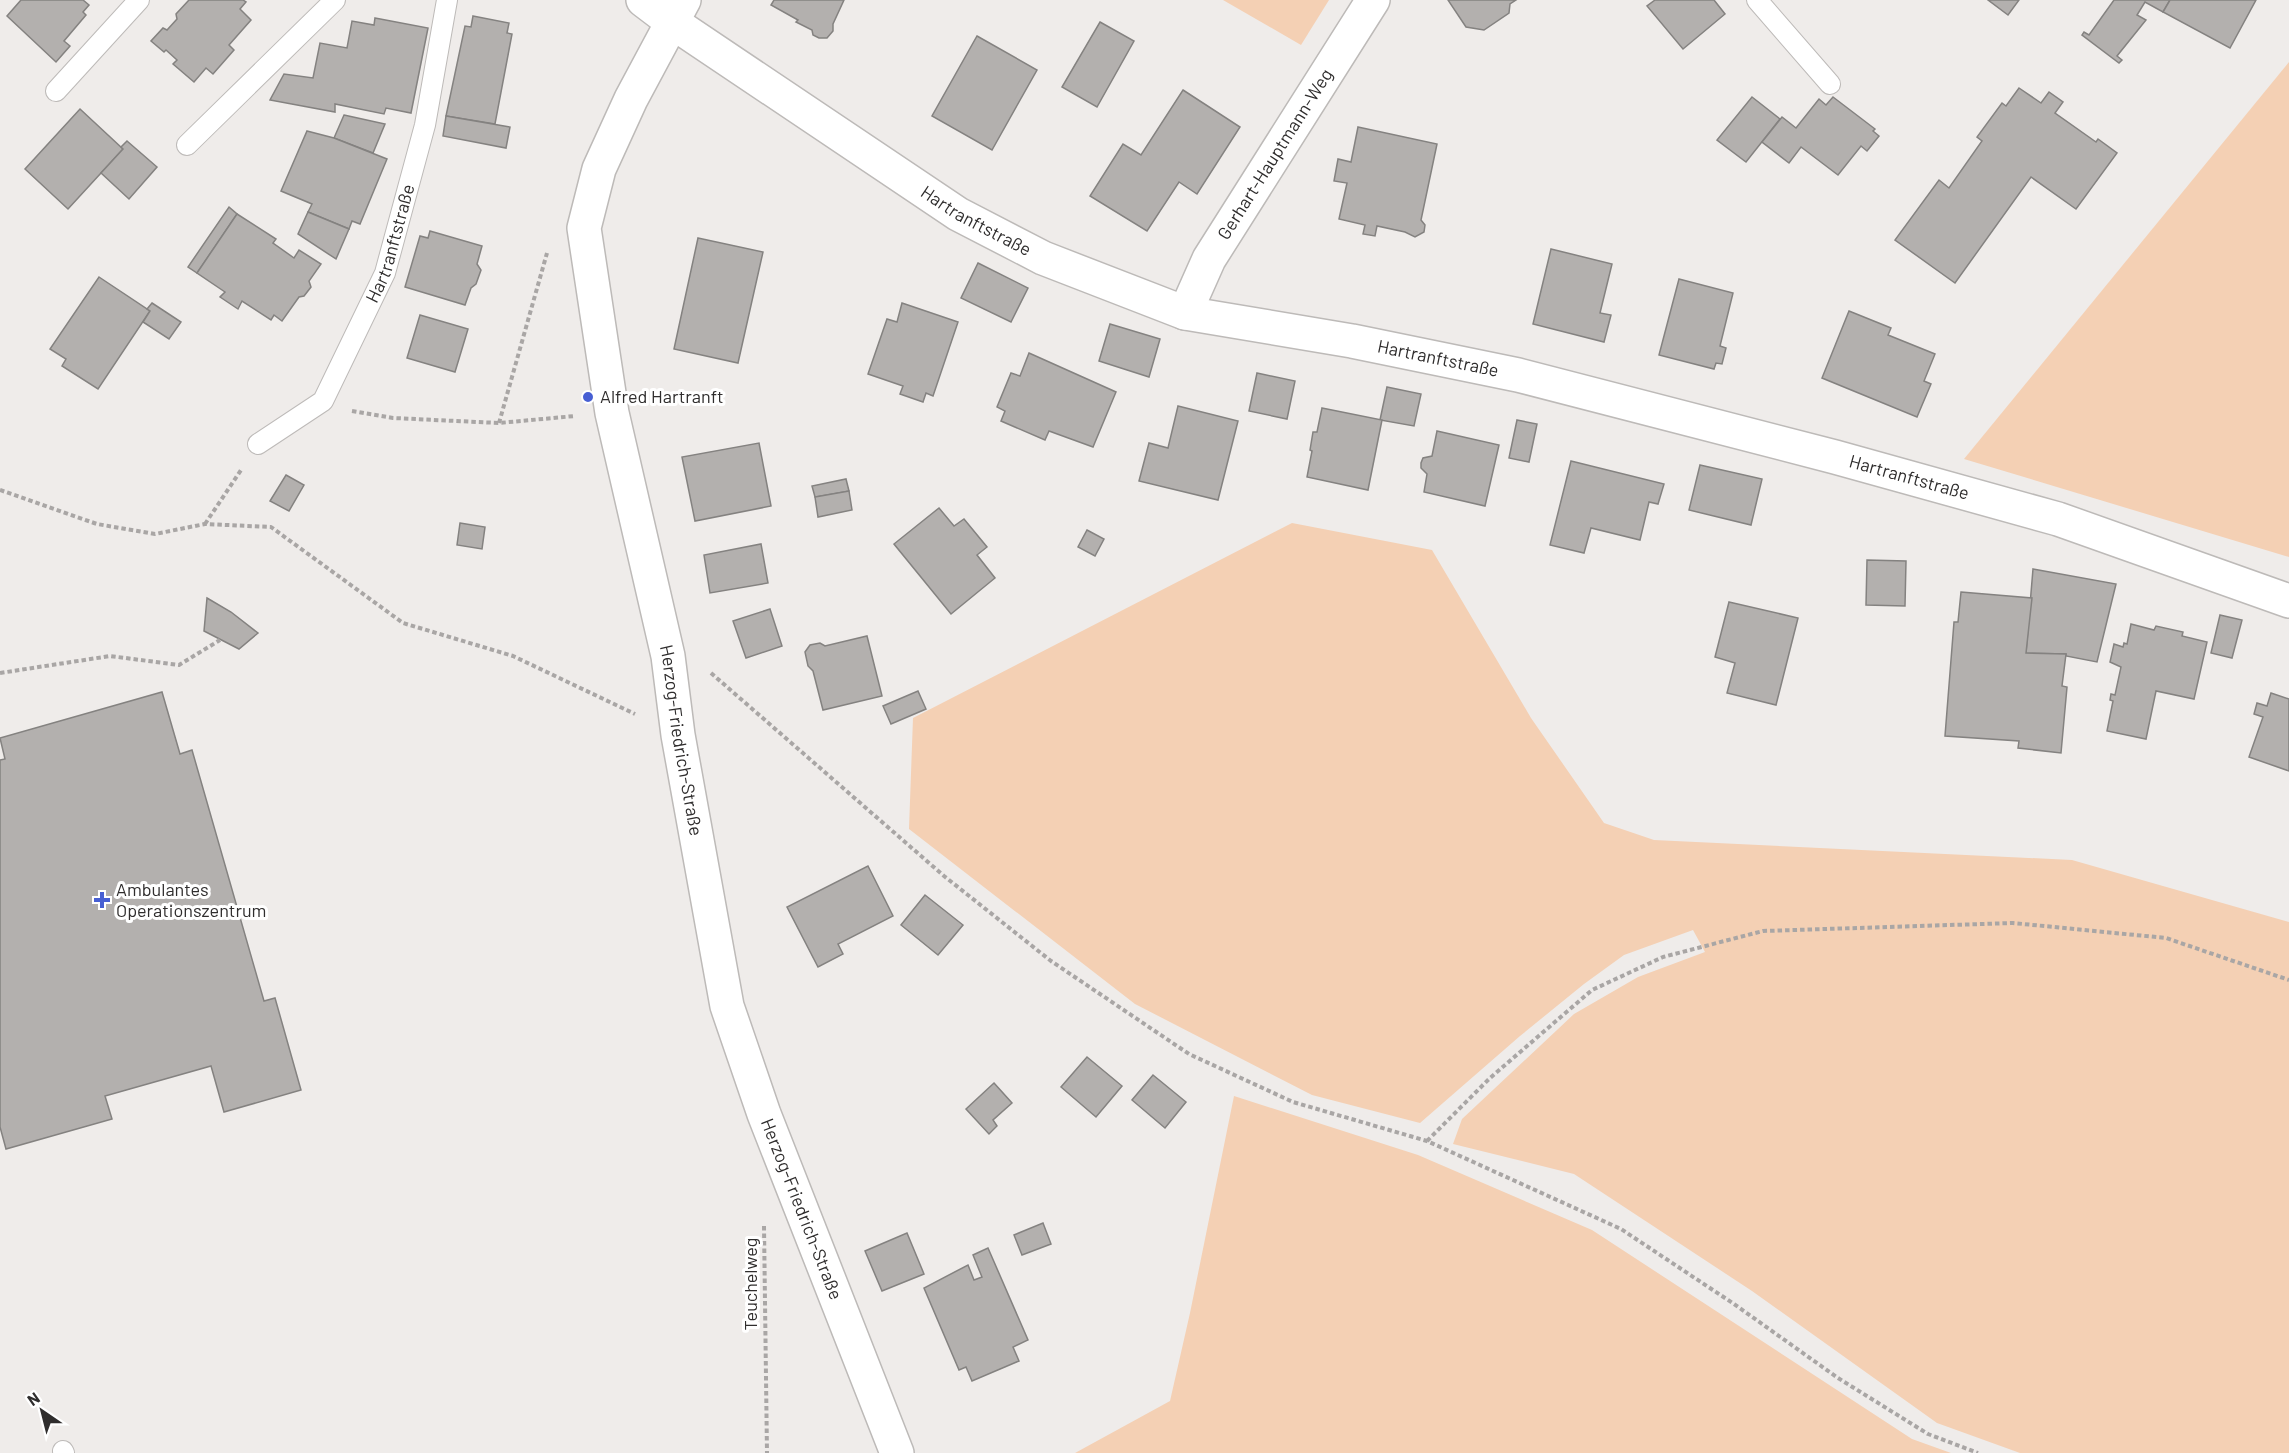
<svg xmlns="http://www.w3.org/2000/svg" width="2289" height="1453" font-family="Barlow,sans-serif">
  <rect width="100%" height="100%" fill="#efecea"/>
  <g fill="#f4d0b4">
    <polygon points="1223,0 1329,0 1301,45"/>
    <polygon points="2289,62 2289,557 1964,459"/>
    <polygon points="1292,523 1432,550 1531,718 1604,823 1654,840 2072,860 2289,922 2289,1453 2020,1453 1937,1423 1752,1291 1574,1174 1453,1144 1462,1119 1574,1014 1638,977 1705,952 1693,930 1624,955 1584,984 1520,1036 1420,1123 1312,1095 1135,1004 909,829 913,718"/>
    <polygon points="1234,1096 1418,1155 1592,1230 1912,1439 1951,1453 1075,1453 1170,1401 1190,1313"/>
  </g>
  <g fill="#b3b0ae" stroke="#848280" stroke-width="1.5">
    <polygon points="21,0 83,0 89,5 83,12 86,15 64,41 70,46 56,62 7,16"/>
    <polygon points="189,0 243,0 246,2 240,9 251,20 229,45 234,50 213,74 206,68 194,82 173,64 177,60 166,50 164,52 151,41 163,28 167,30 177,19 176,14"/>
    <polygon points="774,0 844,0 833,24 833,31 827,38 819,38 813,35 812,30 796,22 798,20 771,5"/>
    <polygon points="1448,0 1516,0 1510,4 1509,13 1484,30 1466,27"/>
    <polygon points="1655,0 1714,0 1725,14 1683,49 1647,6"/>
    <polygon points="1988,0 2019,0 2008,15"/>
    <polygon points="2114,0 2170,0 2163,12 2145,2 2137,15 2146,20 2117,56 2122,60 2119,63 2082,35 2084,32 2089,35"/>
    <polygon points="2170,0 2256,0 2230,48 2163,12"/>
    <polygon points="473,16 509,23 507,33 512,34 495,124 446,116 465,26 471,27"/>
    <polygon points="375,18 428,28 411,113 386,108 384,114 335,104 335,112 270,100 284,74 313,78 320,43 347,48 352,21 374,25"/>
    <polygon points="1100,22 1134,41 1097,107 1062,87"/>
    <polygon points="977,36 1037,70 992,150 932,116"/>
    <polygon points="2019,88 2041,103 2049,92 2063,102 2055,113 2096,142 2098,139 2117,153 2076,209 2031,177 1955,283 1895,240 1939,180 1949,188 1982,141 1977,137 2002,103 2006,106"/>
    <polygon points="1183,90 1240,127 1197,194 1179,182 1147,231 1090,196 1123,144 1141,155"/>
    <polygon points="1752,97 1780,119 1746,162 1717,140"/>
    <polygon points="1833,97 1875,129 1873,131 1879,136 1867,151 1861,146 1838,175 1801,147 1789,163 1762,142 1782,117 1796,128 1819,99 1826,105"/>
    <polygon points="80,109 123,149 68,209 25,169"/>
    <polygon points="344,115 385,124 373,153 334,138"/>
    <polygon points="446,116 510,127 506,148 443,136"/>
    <polygon points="1358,127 1437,144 1421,220 1425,225 1424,232 1415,237 1405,232 1377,226 1375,236 1363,234 1365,225 1339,219 1347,183 1334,181 1338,159 1351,162"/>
    <polygon points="307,131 334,138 387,159 360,224 352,221 349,229 308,212 312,204 281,191"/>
    <polygon points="127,141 157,167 129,199 101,173 123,149 121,147"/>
    <polygon points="229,207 237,214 197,273 188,267"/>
    <polygon points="308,212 349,229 336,259 298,234"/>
    <polygon points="237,214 276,239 273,243 294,258 299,250 321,264 309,281 311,287 304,296 299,297 282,321 274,315 271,320 242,301 238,309 220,297 225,292 197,273"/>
    <polygon points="430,231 482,246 477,264 481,270 476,284 471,288 465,305 405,287 420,236 428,238"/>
    <polygon points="698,238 763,252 738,363 674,349"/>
    <polygon points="1551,249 1612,264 1600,313 1611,315 1604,342 1533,324"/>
    <polygon points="978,263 1028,288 1011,322 961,298"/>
    <polygon points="99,277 150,311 98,389 62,366 66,359 50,349"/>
    <polygon points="1679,279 1733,293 1720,346 1726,348 1722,364 1716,363 1714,369 1659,355"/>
    <polygon points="152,303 181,322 169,339 143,322 150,311 147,309"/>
    <polygon points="902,303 958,322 933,396 926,393 923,402 900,394 903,386 868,374 887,319 897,322"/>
    <polygon points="1849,311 1891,328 1888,335 1935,354 1924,381 1931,384 1917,417 1822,378"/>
    <polygon points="420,315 468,329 455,372 407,358"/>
    <polygon points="1110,324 1160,339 1149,377 1099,361"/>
    <polygon points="1029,353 1116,392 1093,447 1049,431 1045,440 1001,421 1005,411 997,407 1011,373 1020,376"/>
    <polygon points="1257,373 1295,381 1287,419 1249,411"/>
    <polygon points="1387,387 1421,394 1414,426 1380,420"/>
    <polygon points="1178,406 1238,421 1218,500 1139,481 1149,443 1168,448"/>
    <polygon points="1322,408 1382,420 1368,490 1307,477 1312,451 1310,450 1313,432 1317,432"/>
    <polygon points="1517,420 1537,424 1529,462 1509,458"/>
    <polygon points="1437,431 1499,445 1485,506 1424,492 1427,474 1421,468 1421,463 1423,458 1432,456"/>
    <polygon points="759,443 771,506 695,521 682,457"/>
    <polygon points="1571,461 1664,484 1658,504 1649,502 1640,540 1591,528 1584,553 1550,545"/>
    <polygon points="1700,465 1762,479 1751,525 1689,510"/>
    <polygon points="286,475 304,485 289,511 270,501"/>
    <polygon points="846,479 849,491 815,497 812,486"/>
    <polygon points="849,491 852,510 818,517 815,497"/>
    <polygon points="939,508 954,526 964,519 987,547 977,555 995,578 951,614 894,544"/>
    <polygon points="460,523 485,527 482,549 457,545"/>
    <polygon points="1087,530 1104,539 1095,556 1078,547"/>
    <polygon points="761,544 768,583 710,593 704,555"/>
    <polygon points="1867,560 1906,561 1905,606 1866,605"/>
    <polygon points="2033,569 2116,584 2097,662 2066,656 2066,654 2026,653"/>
    <polygon points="1961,592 2032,598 2026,653 2066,654 2062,686 2067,687 2061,753 2018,748 2019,741 1945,736 1954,622 1958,622"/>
    <polygon points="207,598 231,612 258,633 239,649 204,631"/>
    <polygon points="1729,602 1798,618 1776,705 1727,693 1735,663 1715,657"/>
    <polygon points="770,609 782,646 746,658 733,621"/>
    <polygon points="2220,615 2242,620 2232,658 2211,653"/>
    <polygon points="2131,624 2154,630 2156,626 2183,632 2182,636 2207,642 2194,699 2156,691 2146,739 2107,731 2113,701 2110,700 2111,694 2115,695 2121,667 2110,662 2114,644 2123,647 2124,643 2127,644"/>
    <polygon points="867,636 882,696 823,710 813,671 808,666 805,652 810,645 820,643 825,646"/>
    <polygon points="918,691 926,709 891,724 883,706"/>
    <polygon points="162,692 180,754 192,750 264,1001 275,998 301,1090 224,1112 211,1066 105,1096 112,1119 6,1149 0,1127 0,760 5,759 0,738"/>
    <polygon points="2271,693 2289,699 2289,771 2249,757 2263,717 2254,714 2257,703 2267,706"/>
    <polygon points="868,866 893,916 838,944 843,954 818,967 787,907"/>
    <polygon points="925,895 963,925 938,955 901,925"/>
    <polygon points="1087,1057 1122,1086 1096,1117 1061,1087"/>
    <polygon points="1153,1075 1186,1102 1165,1128 1132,1100"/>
    <polygon points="994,1083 1012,1103 993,1120 997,1126 989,1134 966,1109"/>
    <polygon points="1043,1223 1051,1244 1022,1255 1014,1235"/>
    <polygon points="907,1233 924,1274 882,1291 865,1251"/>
    <polygon points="988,1248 1028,1340 1013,1347 1019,1361 972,1381 966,1367 959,1370 924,1288 968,1265 974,1280 982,1277 973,1255"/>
  </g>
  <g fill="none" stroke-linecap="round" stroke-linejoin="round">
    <g stroke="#bdbab8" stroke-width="22">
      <g id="service">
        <polyline points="1757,0 1830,84"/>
        <polyline points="56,91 139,0"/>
        <polyline points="187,145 335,0"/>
        <path id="s1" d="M258,444L323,401L385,273L425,125L447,0"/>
        <polyline points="63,1451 64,1453"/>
      </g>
    </g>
    <g stroke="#bdbab8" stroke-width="36">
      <g id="minor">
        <path id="s2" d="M643,0L672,22L958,214L1043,258L1185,313L1352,341L1518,375L1835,457L2058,519L2289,601"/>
        <path id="s3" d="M684,0L631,99L599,169L584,228L612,413L668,656L678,735L727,1006L764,1114L897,1453"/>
        <path id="s4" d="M1185,313L1209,259L1373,0"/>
      </g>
    </g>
    <g stroke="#a9a6a5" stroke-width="4" stroke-dasharray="4.5 3" stroke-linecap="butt">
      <polyline points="352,411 393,418 499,423 575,416"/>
      <polyline points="499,423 547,253"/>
      <polyline points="0,490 97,524 155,534 205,524 271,527 403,623 513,656 635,714"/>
      <polyline points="205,524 241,470"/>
      <polyline points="0,673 110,656 179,665 220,640"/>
      <polyline points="711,673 944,876 1051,961 1189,1054 1293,1102 1427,1141 1621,1229 1734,1304 1838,1378 1928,1434 1978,1453"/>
      <polyline points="1427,1141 1490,1078 1592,990 1663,957 1763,931 2013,923 2166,938 2289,980"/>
      <polyline points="764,1226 767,1453"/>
    </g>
    <use href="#service" stroke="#fff" stroke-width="20"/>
    <use href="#minor" stroke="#fff" stroke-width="33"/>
  </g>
  <g fill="#475fd3" stroke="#fff" stroke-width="2">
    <circle cx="588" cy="397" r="6"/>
    <path d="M99 891h6v6h6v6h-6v6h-6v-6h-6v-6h6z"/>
  </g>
  <g text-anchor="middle" stroke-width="6" stroke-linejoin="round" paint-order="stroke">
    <g font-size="18" fill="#2f2d2d" stroke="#fff">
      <text dy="6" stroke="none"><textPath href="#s4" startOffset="183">Gerhart-Hauptmann-Weg</textPath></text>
      <text dy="6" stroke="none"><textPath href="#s2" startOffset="400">Hartranftstraße</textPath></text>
      <text dy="6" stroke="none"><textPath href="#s1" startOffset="250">Hartranftstraße</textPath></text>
      <text dy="6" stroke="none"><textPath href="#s2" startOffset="886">Hartranftstraße</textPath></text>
      <text dy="6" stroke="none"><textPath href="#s2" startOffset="1372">Hartranftstraße</textPath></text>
      <text dy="6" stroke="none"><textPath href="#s3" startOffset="772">Herzog-Friedrich-Straße</textPath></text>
      <text dy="6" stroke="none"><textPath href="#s3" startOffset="1258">Herzog-Friedrich-Straße</textPath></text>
      <text transform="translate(751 1284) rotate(-90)" y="6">Teuchelweg</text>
    </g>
    <g font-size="18" fill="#2f2d2d" stroke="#fff" text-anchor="start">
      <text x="600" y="403">Alfred Hartranft</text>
      <text x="116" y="896">Ambulantes<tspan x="116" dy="21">Operationszentrum</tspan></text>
    </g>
  </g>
  <g transform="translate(42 1411) rotate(325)" stroke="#ffffff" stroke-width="4.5" paint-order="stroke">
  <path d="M0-4.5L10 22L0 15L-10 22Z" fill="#2f2d2d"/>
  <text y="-9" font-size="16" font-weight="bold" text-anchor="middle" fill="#2f2d2d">N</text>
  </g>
</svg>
